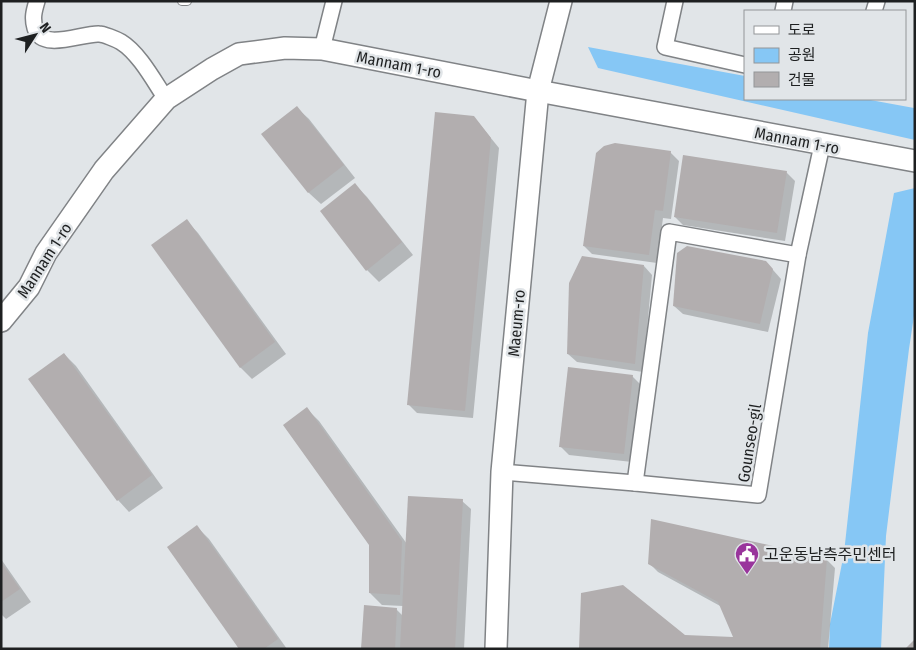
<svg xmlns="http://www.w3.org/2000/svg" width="916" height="650" font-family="'Fira Sans Condensed','Noto Sans KR',sans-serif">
  <rect width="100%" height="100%" fill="#e1e5e8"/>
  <g fill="#86c7f5">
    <polygon points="588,47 745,76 745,99 865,99 914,108 915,106 915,140 598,68"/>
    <polygon points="915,188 915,309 909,349 886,536 881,649 829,649 830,624 844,553 868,333 894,193"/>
  </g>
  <g fill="#0003">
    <polygon points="297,108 309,119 355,178 321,204 309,193 263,134"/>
    <polygon points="474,118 482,127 499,148 473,418 417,413 409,405"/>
    <polygon points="670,152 679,161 671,219 663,218 657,263 592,254 584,246"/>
    <polygon points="786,172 795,181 785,241 683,225 675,217"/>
    <polygon points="355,185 367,197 413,255 379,282 367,270"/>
    <polygon points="187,221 198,233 286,354 252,379 240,367"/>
    <polygon points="766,262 781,279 768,332 683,314 674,306"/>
    <polygon points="644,266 652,275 643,372 577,362 568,354"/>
    <polygon points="64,354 76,366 163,488 129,512 118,500"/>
    <polygon points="632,376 641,385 632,462 569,455 561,447"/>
    <polygon points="307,409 319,421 407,544 462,501 471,509 464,649 362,649 396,609 403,616 403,606 382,605 370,593 370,545"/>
    <polygon points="197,527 209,539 287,649 240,649"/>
    <polygon points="1,559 31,602 6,619 1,614"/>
    <polygon points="826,559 835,568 828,649 580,649 685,636 735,639 722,607 658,572 650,564"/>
  </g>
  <g fill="#b2aeaf">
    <polygon points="297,106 344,165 308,193 261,134"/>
    <polygon points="435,112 474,116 491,138 465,411 407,405"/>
    <polygon points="615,143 671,151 663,211 655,210 649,255 583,246 596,153 604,146"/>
    <polygon points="683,155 787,171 777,233 674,217"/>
    <polygon points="355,183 402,242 366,271 320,211"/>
    <polygon points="187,219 275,342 240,368 151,245"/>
    <polygon points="687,246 766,261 773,269 760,324 673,306 677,253"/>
    <polygon points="582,256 644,265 635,364 567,354 569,283"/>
    <polygon points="64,353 152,475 117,501 28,379"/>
    <polygon points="568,367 633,375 624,454 559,447"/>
    <polygon points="307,407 402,541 400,595 369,593 369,545 283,425"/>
    <polygon points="408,496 463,499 455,649 400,649"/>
    <polygon points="651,519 827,558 820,649 579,649 581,593 623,585 685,635 733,637 718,602 648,564"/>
    <polygon points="197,525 278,639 264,649 239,649 167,547"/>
    <polygon points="1,562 20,589 1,602"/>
    <polygon points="364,605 397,608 395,649 361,649"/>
    <polygon points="915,639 915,649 905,649"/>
  </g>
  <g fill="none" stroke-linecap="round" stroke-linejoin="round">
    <g stroke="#808386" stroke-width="10">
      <polyline id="lane" points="182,1 187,1"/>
    </g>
    <g stroke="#808386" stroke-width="18">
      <g id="street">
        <path d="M37,1C34,11 32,18 35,28C42,52 82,33 99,34C103,34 116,39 121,42C139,53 154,81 166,99"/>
        <polyline points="675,1 665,47 745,65"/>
        <polyline points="783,11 785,1"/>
        <polyline points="874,11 877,1"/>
        <polyline points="322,49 334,1"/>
        <polyline points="502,472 635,483 758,495 798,255 822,145"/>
        <polyline points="635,483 669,232 798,255"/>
      </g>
    </g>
    <g stroke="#808386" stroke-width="24">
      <g id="secondary">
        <polyline points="1,321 29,287 46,253 104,170 166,99 212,69 239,54 285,48 322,49 538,91 915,161"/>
        <polyline points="496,649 502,472 538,91 561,1"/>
      </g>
    </g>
    <use href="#lane" stroke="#fff" stroke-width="8"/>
    <use href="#street" stroke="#fff" stroke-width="15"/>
    <use href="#secondary" stroke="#fff" stroke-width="21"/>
  </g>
  <defs>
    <g id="civic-pin" transform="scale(1.25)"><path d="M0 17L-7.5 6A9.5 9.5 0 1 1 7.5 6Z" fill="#99359c" stroke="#e1e5e8"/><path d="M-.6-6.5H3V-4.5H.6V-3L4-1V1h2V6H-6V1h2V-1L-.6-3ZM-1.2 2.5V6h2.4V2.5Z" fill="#fff"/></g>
  </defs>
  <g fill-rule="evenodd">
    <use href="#civic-pin" x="747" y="554"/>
  </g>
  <g text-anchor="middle" stroke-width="5" stroke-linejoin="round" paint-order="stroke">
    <g font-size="16" fill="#1e2021" stroke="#e1e5e8">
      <text transform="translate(399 64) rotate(11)" y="6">Mannam 1-ro</text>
      <text transform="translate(797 140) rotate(11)" y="6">Mannam 1-ro</text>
      <text transform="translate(44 260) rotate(-57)" y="6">Mannam 1-ro</text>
      <text transform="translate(516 323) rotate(-85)" y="6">Maeum-ro</text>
      <text transform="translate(749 443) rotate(-81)" y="6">Gounseo-gil</text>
    </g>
    <g font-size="16" fill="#1e2021" stroke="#e1e5e8" text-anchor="start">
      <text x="764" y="560">고운동남측주민센터</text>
    </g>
  </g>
  <rect width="916" height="650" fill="none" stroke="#1e2021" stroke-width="5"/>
  <rect x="744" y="10" width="162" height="90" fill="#e1e5e8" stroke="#939698"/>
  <rect x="754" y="26" width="25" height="8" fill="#ffffff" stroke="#939698"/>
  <text x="788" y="35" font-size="15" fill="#1e2021">도로</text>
  <rect x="754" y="48" width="25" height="15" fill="#86c7f5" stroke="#939698"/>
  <text x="788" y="60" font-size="15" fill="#1e2021">공원</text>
  <rect x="754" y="72" width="25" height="15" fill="#b2aeaf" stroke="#939698"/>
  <text x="788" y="85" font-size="15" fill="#1e2021">건물</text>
  <g transform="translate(35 35) rotate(54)" stroke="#e1e5e8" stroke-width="4" paint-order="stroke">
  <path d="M0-4L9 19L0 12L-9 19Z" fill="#1e2021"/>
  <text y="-8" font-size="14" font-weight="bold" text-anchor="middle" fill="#1e2021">N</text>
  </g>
</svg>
